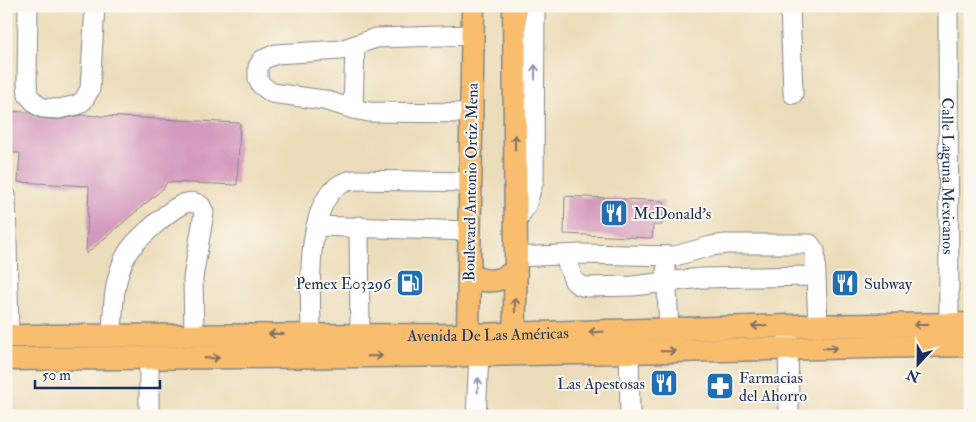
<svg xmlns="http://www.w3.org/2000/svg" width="976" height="422" font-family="'IM FELL Double Pica',serif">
  <rect width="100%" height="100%" fill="#fbf7ec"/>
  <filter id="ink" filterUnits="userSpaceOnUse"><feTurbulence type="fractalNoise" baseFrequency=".02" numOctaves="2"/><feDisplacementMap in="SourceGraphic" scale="10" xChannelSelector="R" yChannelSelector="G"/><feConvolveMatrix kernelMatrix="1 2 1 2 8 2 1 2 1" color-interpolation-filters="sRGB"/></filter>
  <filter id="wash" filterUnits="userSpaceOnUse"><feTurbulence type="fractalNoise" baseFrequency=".0096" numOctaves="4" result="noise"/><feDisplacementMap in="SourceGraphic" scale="20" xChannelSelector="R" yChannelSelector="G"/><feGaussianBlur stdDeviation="1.12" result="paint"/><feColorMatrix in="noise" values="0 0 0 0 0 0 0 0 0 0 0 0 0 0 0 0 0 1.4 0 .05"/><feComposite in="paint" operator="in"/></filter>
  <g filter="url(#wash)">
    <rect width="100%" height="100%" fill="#ecddba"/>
    <g id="blocks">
      <g fill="#d499be">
        <polygon points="6,111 28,112 38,118 58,120 82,115 240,123 237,185 167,182 164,188 86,254 89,186 18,182 20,153 6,153"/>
        <polygon points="565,196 664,201 662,225 653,225 652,238 564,234"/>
      </g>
    </g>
  </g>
  <g filter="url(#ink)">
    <use href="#blocks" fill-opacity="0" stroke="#84868c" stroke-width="1"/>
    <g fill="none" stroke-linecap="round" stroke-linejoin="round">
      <g stroke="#84868c" stroke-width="21">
        <g id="minor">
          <polyline points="28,6 27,81 28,95 37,105 43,108 59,109 77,105 83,101 90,89 95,6"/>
          <polyline points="790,6 793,94"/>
          <path id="s1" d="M948,6L949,337"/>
          <polyline points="353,109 355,46"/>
          <polyline points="472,113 369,112 353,109 324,100 272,93 261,85 258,79 258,67 262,60 276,54 341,50 376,38 472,35"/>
          <polyline points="6,195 9,336"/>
          <polyline points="516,221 526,206 534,180 535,6"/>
          <polyline points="316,226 470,231"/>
          <polyline points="359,226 360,334"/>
          <polyline points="564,255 574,281 579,285 587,287 633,286 701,278 815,276"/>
          <polyline points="516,257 581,254 675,256 711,246 726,244 810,244 815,251 818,325"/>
          <polyline points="666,270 669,329"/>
          <path d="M311,334C311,298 303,201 343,183C347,181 353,180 358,180L471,182"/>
          <polyline points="788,334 789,416"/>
          <path d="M112,335C113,313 113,291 120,270C122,263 126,255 130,249C140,237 169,210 183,204C190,201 196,202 201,206L204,213L193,278L194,334"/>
          <polyline points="629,337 630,416"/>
          <polyline points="149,359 149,416"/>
          <polyline points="476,416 479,355"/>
        </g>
      </g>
      <g stroke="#84868c" stroke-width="25">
        <g id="major">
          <polyline points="473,6 468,335 475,348"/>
          <path d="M469,275C486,284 500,282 515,271"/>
          <path id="s2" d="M6,336L468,335L788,326L970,324"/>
          <polyline points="514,350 516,257 514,6"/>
          <polyline points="6,359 479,355 970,345"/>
        </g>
      </g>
      <use href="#minor" stroke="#fff" stroke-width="19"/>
      <use href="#major" stroke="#f9be6d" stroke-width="22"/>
    </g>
    <defs><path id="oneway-shaft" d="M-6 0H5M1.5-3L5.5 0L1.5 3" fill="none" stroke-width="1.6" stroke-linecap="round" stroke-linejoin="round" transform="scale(1.25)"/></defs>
    <g stroke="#8d97ae">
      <use href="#oneway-shaft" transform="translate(535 72) rotate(-90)"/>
      <use href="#oneway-shaft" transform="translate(478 385) rotate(-87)"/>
    </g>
    <g stroke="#7f6f65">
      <use href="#oneway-shaft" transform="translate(515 142) rotate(-90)"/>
      <use href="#oneway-shaft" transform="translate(515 305) rotate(-89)"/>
      <use href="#oneway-shaft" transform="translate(921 325) rotate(180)"/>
      <use href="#oneway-shaft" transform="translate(759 326) rotate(178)"/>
      <use href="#oneway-shaft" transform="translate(596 332) rotate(178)"/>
      <use href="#oneway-shaft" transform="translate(276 334) rotate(-180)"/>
      <use href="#oneway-shaft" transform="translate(830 348) rotate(-1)"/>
      <use href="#oneway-shaft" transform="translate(668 351) rotate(-1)"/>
      <use href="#oneway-shaft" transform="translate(375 356) rotate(-1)"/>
      <use href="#oneway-shaft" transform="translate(212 358) rotate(-1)"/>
    </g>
  </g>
  <defs>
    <g id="restaurant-square" transform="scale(1.4375)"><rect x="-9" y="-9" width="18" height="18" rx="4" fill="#1f6fb2" stroke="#fbf7ec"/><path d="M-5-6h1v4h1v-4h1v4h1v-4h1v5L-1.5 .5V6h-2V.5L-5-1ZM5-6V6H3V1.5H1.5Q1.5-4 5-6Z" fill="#fff"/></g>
    <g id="fuel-square" transform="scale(1.4375)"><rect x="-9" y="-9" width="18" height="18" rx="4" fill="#1f6fb2" stroke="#fbf7ec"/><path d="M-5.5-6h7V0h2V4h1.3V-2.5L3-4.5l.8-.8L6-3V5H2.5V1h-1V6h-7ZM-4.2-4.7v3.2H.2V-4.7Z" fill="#fff"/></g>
    <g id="pharmacy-square" transform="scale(1.4375)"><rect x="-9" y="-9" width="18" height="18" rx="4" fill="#1f6fb2" stroke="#fbf7ec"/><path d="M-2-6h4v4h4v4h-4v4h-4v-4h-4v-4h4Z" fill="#fff"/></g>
  </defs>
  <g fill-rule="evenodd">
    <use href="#restaurant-square" x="614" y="213"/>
    <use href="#fuel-square" x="410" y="283"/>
    <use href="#restaurant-square" x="845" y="283"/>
    <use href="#restaurant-square" x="664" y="383"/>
    <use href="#pharmacy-square" x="720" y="386"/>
  </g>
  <g text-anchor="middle" stroke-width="4" stroke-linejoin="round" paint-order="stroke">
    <g font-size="16" fill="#1b2f5e" stroke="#fbf7ec">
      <text dy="6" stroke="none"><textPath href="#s1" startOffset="170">Calle Laguna Mexicanos</textPath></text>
      <text transform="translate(470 182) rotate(-89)" y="6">Boulevard Antonio Ortiz Mena</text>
      <text dy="6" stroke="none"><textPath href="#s2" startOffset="482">Avenida De Las Américas</textPath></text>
    </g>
    <g font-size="16" fill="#1b2f5e" stroke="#fbf7ec" text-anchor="start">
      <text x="633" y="219">McDonald's</text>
      <text x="391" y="289" text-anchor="end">Pemex E03296</text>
      <text x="864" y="289">Subway</text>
      <text x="739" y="383">Farmacias<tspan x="739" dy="18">del Ahorro</tspan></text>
      <text x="645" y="389" text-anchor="end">Las Apestosas</text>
    </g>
  </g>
  <rect width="976" height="422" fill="none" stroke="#fbf7ec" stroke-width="25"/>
  <g transform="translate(918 364) rotate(202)" stroke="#fbf7ec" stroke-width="4" paint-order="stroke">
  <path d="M0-4L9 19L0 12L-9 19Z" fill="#1b2f5e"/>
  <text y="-8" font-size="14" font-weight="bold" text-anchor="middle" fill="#1b2f5e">N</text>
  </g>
  <path d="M35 380v8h125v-8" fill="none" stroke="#1b2f5e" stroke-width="2.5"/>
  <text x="42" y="380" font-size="15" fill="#1b2f5e" stroke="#fbf7ec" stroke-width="4" paint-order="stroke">50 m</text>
</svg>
